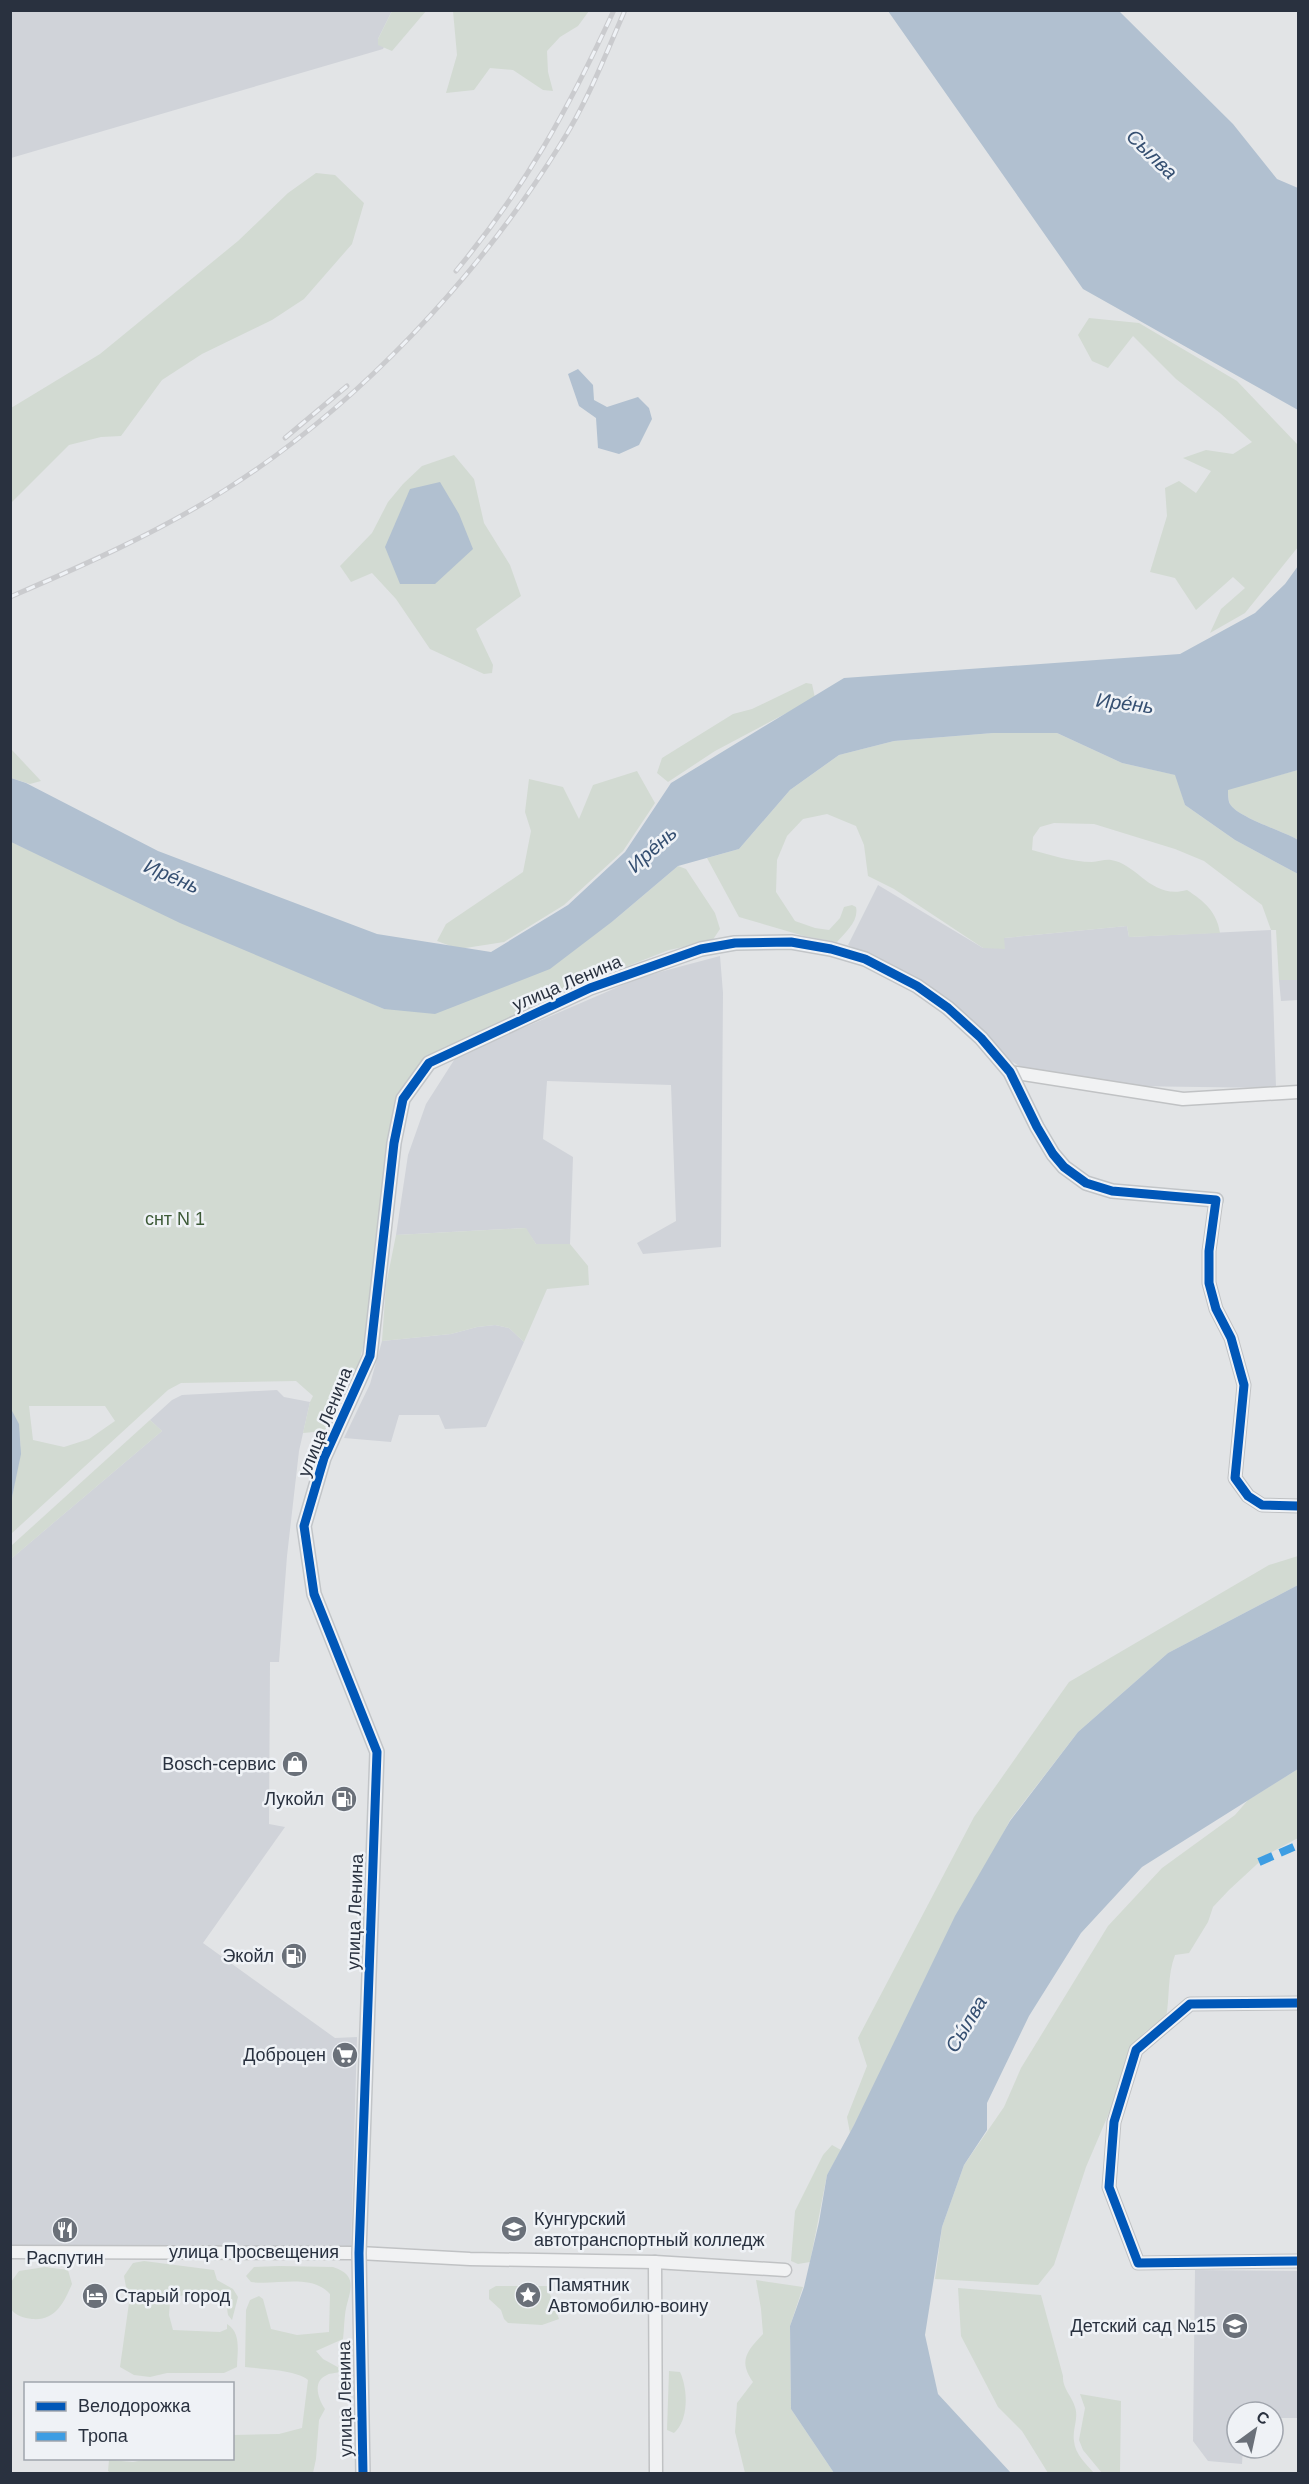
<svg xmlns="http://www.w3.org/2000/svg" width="1309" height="2484" font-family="Helvetica,sans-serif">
  <rect width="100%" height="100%" fill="#e2e4e6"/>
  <g fill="#d0d3d9">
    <polygon points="11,11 392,11 378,39 384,47 383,49 11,158"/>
    <polygon points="878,885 983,948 1004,938 1127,926 1129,937 1271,930 1276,1088 1128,1086 1024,1069 1011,1061 934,989 848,945"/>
    <polygon points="720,956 723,993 721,1247 643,1254 637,1243 676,1221 671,1085 547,1081 543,1139 573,1157 570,1244 536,1244 525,1228 396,1235 408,1155 426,1104 456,1057 641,977"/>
    <polygon points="1279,980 1298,980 1298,1000 1281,1001"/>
    <polygon points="495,1325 509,1328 524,1342 486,1427 445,1429 439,1415 399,1415 391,1442 344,1438 370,1384 382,1341 451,1334 477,1327"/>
    <polygon points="277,1390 284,1397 310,1402 299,1451 287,1556 279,1662 270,1662 269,1824 285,1827 203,1943 335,2038 357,2037 351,2251 11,2249 10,1557 12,1558 162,1431 150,1420 172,1400 182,1395"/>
    <polygon points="1195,2270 1298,2271 1298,2418 1275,2418 1273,2440 1273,2412 1237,2412 1237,2448 1243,2448 1242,2464 1208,2461 1193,2441"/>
  </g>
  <g fill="#d2dad2" fill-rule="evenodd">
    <polygon points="392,11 426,11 392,51 378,45 378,39"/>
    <polygon points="453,11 453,10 589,11 578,26 560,37 547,51 548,72 553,91 543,90 513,70 490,68 474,90 446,93 457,55"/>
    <polygon points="316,173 335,175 364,203 352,244 304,299 272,320 202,354 162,380 121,436 101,437 69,445 11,503 11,408 100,354 238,241 288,193"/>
    <polygon points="1089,318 1139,323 1237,381 1297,444 1298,547 1245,613 1210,633 1221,609 1245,588 1233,577 1196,610 1175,578 1150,572 1167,516 1165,488 1179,481 1196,493 1211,471 1183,458 1206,450 1233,454 1252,442 1220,413 1176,379 1133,336 1108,368 1092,361 1078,335"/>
    <polygon points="454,455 474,479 484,523 510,565 521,596 476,629 493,665 492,673 484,674 430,649 396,599 372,573 351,582 340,566 372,533 388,502 403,484 422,466"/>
    <polygon points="806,683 812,684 815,698 715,751 668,782 657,773 662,758 733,714 752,709"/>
    <path d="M993,733H1057L1122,763L1176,775L1185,805L1235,840L1298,874V980H1279L1276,930H1271L1262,905L1204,861L1175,849L1094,824L1054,823L1040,827L1033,837L1032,850C1051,855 1072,862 1092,862C1098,862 1105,859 1111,860C1138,864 1151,900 1187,890C1204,901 1217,912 1220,933L1129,937L1127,926L1004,938L1005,949L983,948L894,889L868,876L864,845L856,826L827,814L803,819L787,836L777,860L776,892L795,921L815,928L829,930L840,918L844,907L852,905L856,907C859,921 846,932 837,942L804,936L739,917L707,858L739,849L790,790L839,755L894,741Z"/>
    <polygon points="10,749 11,749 41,781 30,784 11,778"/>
    <path d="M1298,770V840C1283,831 1237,817 1230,804C1228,800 1228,793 1228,789Z"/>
    <polygon points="637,771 655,803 623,851 564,905 504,942 459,949 437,941 446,924 523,872 531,831 525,812 529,779 563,787 579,819 593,785"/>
    <path d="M11,842L384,1009L613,921L678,866L686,869L715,913L720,929L712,941L669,950L574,987L479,1032L400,1094L367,1331L358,1367L325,1431L303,1433L310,1402L313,1396L296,1381L181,1383L168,1390L11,1534C11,1525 10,1515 11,1506C14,1470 31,1444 10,1409ZM29,1406H105L115,1421L89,1439L64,1447L33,1440Z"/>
    <polygon points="526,1228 536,1244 570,1244 588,1266 589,1285 547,1289 524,1342 509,1328 495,1325 477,1327 451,1334 382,1341 386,1285 396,1235"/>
    <polygon points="150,1420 162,1431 12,1558 11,1557 11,1546"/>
    <polygon points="1298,1556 1298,1585 1168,1653 1078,1732 1010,1820 850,2133 847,2117 867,2066 858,2038 974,1817 1069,1682 1269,1565"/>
    <path d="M1298,1769V1838L1268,1854L1229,1890L1213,1907L1208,1922L1189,1953L1175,1955C1167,1976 1170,1997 1166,2018L1146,2031L1130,2047L1112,2106L1086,2167L1054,2265L1038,2285L935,2279L942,2227L964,2165L1004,2107L1021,2068L1108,1926L1162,1868L1235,1815L1248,1800Z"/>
    <polygon points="832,2145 841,2150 827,2175 810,2262 798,2264 791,2261 795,2211 823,2155"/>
    <path d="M144,2261L214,2270L217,2280L233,2289L238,2297L232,2320L228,2315L226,2302C212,2293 184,2290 170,2301L169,2315L173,2330L220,2332L227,2329V2324C242,2333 237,2353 237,2367L224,2373H167L150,2377L134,2375L120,2367L129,2303L124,2276L133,2263Z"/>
    <path d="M279,2266L333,2267C362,2276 347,2295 345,2315C344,2323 344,2331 343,2339L316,2351L323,2359L343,2370L341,2372C337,2373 330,2373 327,2375C312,2381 318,2399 325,2409L319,2420L316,2459L313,2473L112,2474L108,2471L109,2460L133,2462L154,2458H232L233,2435L279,2434L302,2428L308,2380C298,2370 261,2369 245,2367L246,2310L250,2300L259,2296L263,2299L271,2329L297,2335L329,2332L330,2294C311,2273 276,2286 251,2282L246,2276L254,2267Z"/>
    <path d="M45,2267L68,2270L72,2284C64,2302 56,2321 32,2319C24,2318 16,2316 11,2309V2282L19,2271Z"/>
    <path d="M756,2280L803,2287L790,2326L791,2409L834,2473H745L735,2432L737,2403L753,2382C738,2361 747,2351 763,2334L761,2309Z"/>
    <polygon points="496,2286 547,2286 559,2319 542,2325 508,2323 504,2319 501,2310 489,2299 489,2290"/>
    <path d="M958,2288L1041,2295L1063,2376C1062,2388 1072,2396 1075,2407C1079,2419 1072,2429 1074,2441C1075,2454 1086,2464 1094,2473H1048L1022,2431L998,2407L961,2336Z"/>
    <path d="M669,2371L680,2372C688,2389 689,2420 674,2433L667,2430Z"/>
    <polygon points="1080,2394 1121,2401 1120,2473 1102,2473 1083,2450 1079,2440 1085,2408"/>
  </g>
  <g fill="#b1c0d0">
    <polygon points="888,11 1119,11 1233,124 1277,179 1298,188 1298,410 1083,289"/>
    <polygon points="578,369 593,385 594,400 607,407 638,397 649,408 652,419 639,445 619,454 598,448 596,418 579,406 568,374"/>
    <polygon points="440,482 459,514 473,549 435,584 400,584 385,547 410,489"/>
    <path d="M1298,566V770L1228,790C1228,793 1228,801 1230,804C1237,817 1283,831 1298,840V874L1235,840L1185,805L1175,775L1122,763L1057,733H993L894,741L839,755L790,790L739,849L678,866L613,921L550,969L435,1014L384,1009L180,923L11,842V778L26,783L158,851L377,934L491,952L568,905L625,852L671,783L844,678L1180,654L1255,613L1285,584Z"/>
    <polygon points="11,1409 19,1424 21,1454 11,1502"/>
    <polygon points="1298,1585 1298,1769 1142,1867 1081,1933 1029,2016 987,2103 987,2130 964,2165 942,2227 925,2335 938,2394 1011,2473 834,2473 791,2409 790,2326 804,2287 819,2222 827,2175 854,2125 955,1916 1010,1821 1078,1732 1168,1653"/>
  </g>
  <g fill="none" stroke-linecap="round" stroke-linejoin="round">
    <g stroke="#c0c2c4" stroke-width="15">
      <g id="street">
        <polyline points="1010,1072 1183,1099 1298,1092"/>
        <polyline points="1216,1200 1209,1251 1209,1283 1216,1309 1231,1338 1244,1385 1235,1478 1248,1496 1262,1505 1298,1506"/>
        <polyline points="1298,2003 1190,2004 1136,2050 1114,2122 1109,2187 1138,2263 1298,2261"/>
        <polyline points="10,2252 359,2253 470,2259 655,2262 785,2270"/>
        <polyline points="655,2262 656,2474"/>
      </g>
    </g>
    <use href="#street" stroke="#f1f2f3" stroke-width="12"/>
    <polyline stroke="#c2c5c8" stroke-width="16" points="363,2474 359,2253 377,1752 314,1594 304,1526 324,1458 370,1356 394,1143 403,1099 429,1063 590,988 701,949 735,943 791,942 831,949 865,959 917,986 948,1008 981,1038 1010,1072 1037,1127 1053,1154 1064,1167 1086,1183 1112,1191 1216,1200"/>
    <g stroke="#cacbce" stroke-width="5">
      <g id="rail">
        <path d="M456,271C525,188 569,108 614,10"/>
        <polyline points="285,438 347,386"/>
        <path d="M10,597C84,565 157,533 225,490C357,407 478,277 560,145C587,103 605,56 625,10"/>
      </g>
    </g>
    <use href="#rail" stroke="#eff2f6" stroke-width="3" stroke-dasharray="9" stroke-linecap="butt"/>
    <polyline stroke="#3d9de3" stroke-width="8" stroke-dasharray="15 8" stroke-linecap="butt" points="1259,1862 1298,1845"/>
    <g stroke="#eff2f6" stroke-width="13">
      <g id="cycleway">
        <polyline points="1298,2003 1190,2004 1136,2050 1114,2122 1109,2187 1138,2263 1298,2261"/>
        <polyline points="363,2474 359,2253 377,1752 314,1594 304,1526 324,1458 370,1356 394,1143 403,1099 429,1063 590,988 701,949 735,943 791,942 831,949 865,959 917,986 948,1008 981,1038 1010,1072 1037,1127 1053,1154 1064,1167 1086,1183 1112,1191 1216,1200 1209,1251 1209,1283 1216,1309 1231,1338 1244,1385 1235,1478 1248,1496 1262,1505 1298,1506"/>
      </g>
    </g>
    <use href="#cycleway" stroke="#0057b8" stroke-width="9"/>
  </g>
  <defs>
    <g id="shop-disc" transform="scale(1.35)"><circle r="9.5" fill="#6a7079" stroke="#eff2f6"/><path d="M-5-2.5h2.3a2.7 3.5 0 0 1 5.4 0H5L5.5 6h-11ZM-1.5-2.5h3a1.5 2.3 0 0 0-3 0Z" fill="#fff"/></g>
    <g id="fuel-disc" transform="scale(1.35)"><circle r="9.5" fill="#6a7079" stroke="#eff2f6"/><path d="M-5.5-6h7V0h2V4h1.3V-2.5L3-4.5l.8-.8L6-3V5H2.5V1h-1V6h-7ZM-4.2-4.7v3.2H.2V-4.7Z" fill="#fff"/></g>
    <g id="supermarket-disc" transform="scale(1.35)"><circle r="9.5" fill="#6a7079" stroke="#eff2f6"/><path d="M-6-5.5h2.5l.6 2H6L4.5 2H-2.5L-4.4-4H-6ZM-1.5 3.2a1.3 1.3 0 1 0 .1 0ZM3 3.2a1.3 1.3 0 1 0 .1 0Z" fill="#fff"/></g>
    <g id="university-disc" transform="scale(1.35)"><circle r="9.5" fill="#6a7079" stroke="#eff2f6"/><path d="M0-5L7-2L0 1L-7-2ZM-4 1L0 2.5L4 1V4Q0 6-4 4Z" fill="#fff"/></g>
    <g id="restaurant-disc" transform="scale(1.35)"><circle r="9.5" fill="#6a7079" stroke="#eff2f6"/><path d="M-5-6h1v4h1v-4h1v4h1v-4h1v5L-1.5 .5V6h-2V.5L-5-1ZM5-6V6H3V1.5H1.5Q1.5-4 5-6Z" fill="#fff"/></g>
    <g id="sight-disc" transform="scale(1.35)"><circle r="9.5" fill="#6a7079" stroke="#eff2f6"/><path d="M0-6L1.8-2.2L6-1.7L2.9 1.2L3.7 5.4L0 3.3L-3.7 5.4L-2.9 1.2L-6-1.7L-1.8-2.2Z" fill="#fff"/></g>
    <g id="hotel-disc" transform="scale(1.35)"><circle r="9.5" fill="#6a7079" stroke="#eff2f6"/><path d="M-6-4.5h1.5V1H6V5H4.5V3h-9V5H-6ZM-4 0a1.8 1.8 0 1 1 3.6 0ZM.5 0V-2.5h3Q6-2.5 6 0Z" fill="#fff"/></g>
    <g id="school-disc" transform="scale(1.35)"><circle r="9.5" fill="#6a7079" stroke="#eff2f6"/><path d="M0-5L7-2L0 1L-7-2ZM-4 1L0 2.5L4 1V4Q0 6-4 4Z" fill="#fff"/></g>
  </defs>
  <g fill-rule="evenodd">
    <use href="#shop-disc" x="295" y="1764"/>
    <use href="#fuel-disc" x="344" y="1799"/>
    <use href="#fuel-disc" x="294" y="1956"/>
    <use href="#supermarket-disc" x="345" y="2055"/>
    <use href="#university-disc" x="514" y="2229"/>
    <use href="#restaurant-disc" x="65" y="2230"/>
    <use href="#sight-disc" x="528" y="2295"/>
    <use href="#hotel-disc" x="95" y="2296"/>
    <use href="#school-disc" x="1235" y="2326"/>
  </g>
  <g text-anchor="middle" stroke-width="5" stroke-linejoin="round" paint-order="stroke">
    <g font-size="18" fill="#29313f" stroke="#eff2f6">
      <text transform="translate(567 983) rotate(-23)" y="6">улица Ленина</text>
      <text transform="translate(325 1422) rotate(-68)" y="6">улица Ленина</text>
      <text transform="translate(355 1912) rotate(-88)" y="6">улица Ленина</text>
      <text x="254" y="2258">улица Просвещения</text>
      <text transform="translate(345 2399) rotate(-91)" y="6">улица Ленина</text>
    </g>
    <g font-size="18" fill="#3d5a37" stroke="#eff2f6">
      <text x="175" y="1225">снт N 1</text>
    </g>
    <g font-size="18" fill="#29313f" stroke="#eff2f6" text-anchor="end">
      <text x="276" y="1770">Bosch-сервис</text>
      <text x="324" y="1805">Лукойл</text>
      <text x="274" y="1962">Экойл</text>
      <text x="326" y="2061">Доброцен</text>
      <text x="534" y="2225" text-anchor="start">Кунгурский<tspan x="534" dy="21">автотранспортный колледж</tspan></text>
      <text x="65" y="2264" text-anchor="middle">Распутин</text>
      <text x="548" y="2291" text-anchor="start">Памятник<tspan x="548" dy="21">Автомобилю-воину</tspan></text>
      <text x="115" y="2302" text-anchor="start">Старый город</text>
      <text x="1216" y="2332">Детский сад №15</text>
    </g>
    <g font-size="20" font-style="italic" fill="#354f71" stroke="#eff2f6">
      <text transform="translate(1152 154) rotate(44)" y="7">Сылва</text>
      <text transform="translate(1125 703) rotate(7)" y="7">Ире́нь</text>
      <text transform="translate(652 849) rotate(-42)" y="7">Ире́нь</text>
      <text transform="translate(172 876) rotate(23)" y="7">Ире́нь</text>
      <text transform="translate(966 2024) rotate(-59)" y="7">Сы́лва</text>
    </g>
  </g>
  <rect width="1309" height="2484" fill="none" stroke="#29313f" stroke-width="24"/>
  <rect x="24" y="2382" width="210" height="78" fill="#eff2f6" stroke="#a0a5ad" stroke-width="1.5"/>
  <rect x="36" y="2402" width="30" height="9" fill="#0057b8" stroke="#a0a5ad" stroke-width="1.5"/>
  <text x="78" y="2412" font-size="18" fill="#29313f">Велодорожка</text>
  <rect x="36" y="2432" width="30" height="9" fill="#3d9de3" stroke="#a0a5ad" stroke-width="1.5"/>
  <text x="78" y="2442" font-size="18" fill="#29313f">Тропа</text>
  <g transform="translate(1255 2430) rotate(33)"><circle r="28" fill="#eff2f6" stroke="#a0a5ad" stroke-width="1.5"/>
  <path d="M0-4.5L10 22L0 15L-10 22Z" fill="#6a7079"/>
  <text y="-9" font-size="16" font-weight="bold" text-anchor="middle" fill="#29313f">С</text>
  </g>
</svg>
